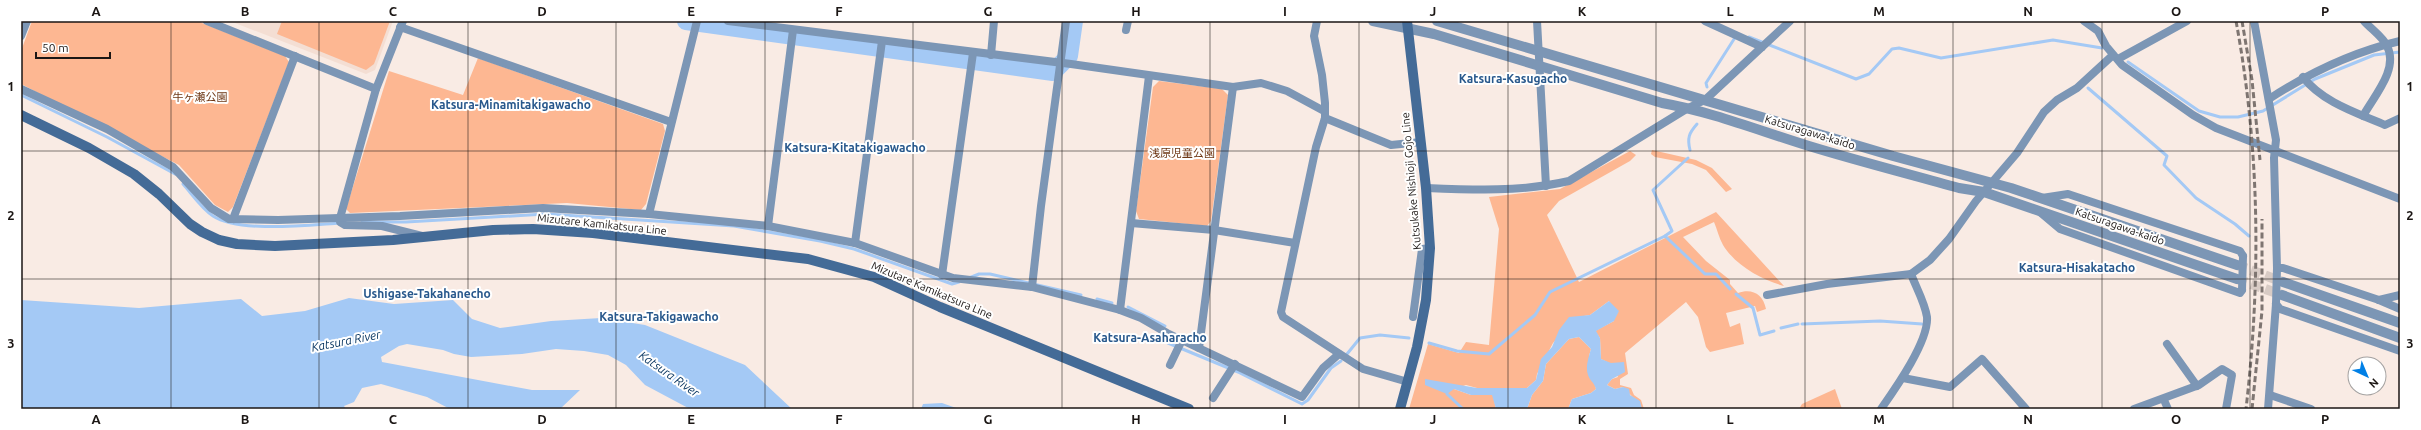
<svg xmlns="http://www.w3.org/2000/svg" width="2421" height="430" font-family="Ubuntu,'Noto Sans JP',sans-serif">
  <rect width="100%" height="100%" fill="#f9ebe4"/>
  <polygon fill="#f4ded3" points="230,21 393,21 375,70 366,74"/>
  <g fill="#fdb792">
    <polygon points="32,21 197,21 285,56 289,62 233,207 228,212 215,205 179,165 21,84 21,51"/>
    <polygon points="282,21 390,21 374,64 366,70 277,34"/>
    <polygon points="478,58 663,124 665,131 646,204 641,210 567,203 350,213 346,209 389,71 463,95"/>
    <polygon points="1159,81 1222,89 1228,95 1211,221 1207,226 1139,219 1136,211 1153,87"/>
    <polygon points="1652,150 1696,160 1712,168 1732,189 1726,192 1706,170 1692,164 1655,157 1651,154"/>
    <path d="M1630,151L1636,155L1630,161L1559,201L1547,215L1579,282L1716,212L1784,286C1762,280 1736,266 1723,245C1719,238 1717,229 1714,222L1683,237L1706,261L1730,280V284L1738,293C1752,288 1763,294 1766,309L1757,312L1755,306L1726,313L1730,327L1740,323L1744,344L1710,352L1706,347L1698,317L1686,302L1625,353L1628,374L1620,379V385L1631,388L1634,395L1641,400L1644,409H1642C1636,399 1631,396 1623,387L1615,389L1607,385L1612,379L1618,377L1611,364L1601,359L1600,338L1595,331L1614,321L1609,301L1590,315L1578,317L1553,343L1537,374L1536,380L1527,388H1477L1466,385L1454,389L1471,395H1493L1496,409H1409L1428,344L1459,353L1466,342L1489,345L1499,229L1489,197L1560,189Z"/>
    <polygon points="1579,337 1591,349 1589,356 1596,389 1591,393 1572,399 1568,409 1527,409 1532,395 1543,381 1546,364 1569,339"/>
    <polygon points="1835,389 1842,409 1799,409 1802,404"/>
  </g>
  <g fill="#a4c9f5">
    <polygon points="349,298 394,304 453,300 472,319 500,328 551,321 601,318 645,325 745,365 792,409 690,409 645,385 626,365 608,355 584,351 556,349 522,354 471,357 454,354 443,350 407,344 399,346 381,357 382,362 532,390 580,390 560,409 450,409 427,397 381,384 362,388 354,402 344,406 346,409 21,409 21,300 139,308 241,299 262,316 305,311"/>
    <path d="M1609,301L1619,311L1614,321L1596,331L1600,338L1601,359L1611,363L1624,362L1625,372L1612,379L1607,385L1615,389L1623,387L1629,389L1630,395L1640,401L1642,409H1568L1572,399L1591,393L1596,389C1594,382 1590,381 1588,375C1585,367 1589,356 1591,349L1579,337L1569,339L1546,364L1543,381L1532,395L1527,409H1496L1492,395H1471L1454,389L1447,394L1425,385V379L1477,388H1527L1536,380L1541,359L1552,347L1559,330L1569,317L1590,315Z"/>
    <polygon points="942,403 959,409 921,409 923,404"/>
  </g>
  <g fill="none" stroke-linecap="round" stroke-linejoin="round">
    <g stroke="#a4c9f5" stroke-width="3">
      <polyline points="1749,37 1856,79 1869,74 1892,49 1899,48 1941,58 2053,40 2102,48"/>
      <polyline points="2128,62 2199,111 2220,117 2238,117 2263,111 2315,79 2374,55 2400,52"/>
      <polyline points="1707,87 1706,83 1736,36"/>
      <polyline points="2088,88 2167,156 2164,165 2196,198 2235,224 2249,236"/>
      <polyline points="21,95 107,137 175,174"/>
      <path d="M1690,150C1687,138 1689,133 1697,124"/>
      <path d="M183,184C192,194 201,208 213,216C239,233 308,225 340,223"/>
      <polyline points="362,222 406,222 546,214 734,226 820,241 854,249 952,284 959,282"/>
      <polyline points="1665,236 1672,231 1653,190 1688,158"/>
      <polyline points="969,278 979,274 990,274 1081,295"/>
      <polyline points="1736,294 1753,308 1760,335 1774,331"/>
      <polyline points="1097,299 1112,303"/>
      <polyline points="1128,307 1165,326"/>
      <polyline points="1802,324 1880,321 1922,324"/>
      <polyline points="1781,328 1798,324"/>
      <polyline points="1168,343 1238,372 1302,404 1308,400 1331,368 1341,361"/>
      <polyline points="1429,343 1457,351 1489,354 1535,315 1550,292 1665,236 1705,274 1716,274 1730,289"/>
      <polyline points="1347,354 1360,338 1380,335 1409,338"/>
      <polyline points="1447,394 1463,409"/>
    </g>
    <polyline stroke="#a4c9f5" stroke-width="18" points="686,21 1053,72 1069,56 1074,21"/>
    <g stroke="#d8cbc5" stroke-width="10" stroke-dasharray="10 5" stroke-linecap="butt">
      <polyline points="2237,265 2283,282"/>
      <polyline points="2237,279 2282,295"/>
    </g>
    <g stroke="#7c96b5" stroke-width="8">
      <polyline points="207,21 376,89"/>
      <polyline points="403,21 376,89 340,218 340,222 345,225 382,226 422,236"/>
      <polyline points="728,21 1071,64 1233,87 1261,83 1287,91 1324,111"/>
      <polyline points="1317,21 1314,36 1322,75 1325,103 1325,118 1316,147 1281,312 1283,317 1363,369 1408,382"/>
      <polyline points="1537,21 1546,186"/>
      <polyline points="1705,21 1762,47"/>
      <polyline points="2084,21 2098,31 2106,46 2122,65 2193,115 2216,128 2400,199"/>
      <polyline points="2254,21 2276,140 2274,158 2277,268 2283,268 2379,300 2400,309"/>
      <polyline points="400,27 671,122"/>
      <polyline points="1126,30 1128,21"/>
      <polyline points="21,36 27,21"/>
      <polyline points="991,55 994,21"/>
      <polyline points="2118,59 2187,21"/>
      <path d="M2303,77C2322,102 2357,113 2385,125L2400,118"/>
      <polyline points="21,89 107,129 173,167 211,208 229,219 278,220 400,216 543,208 649,214 768,226 855,243 953,278 1032,287 1120,310 1141,318 1167,333 1302,397 1323,368 1339,354"/>
      <path d="M2269,99C2309,73 2353,52 2400,41"/>
      <path d="M2363,116C2374,96 2399,69 2387,46C2383,37 2371,29 2364,21"/>
      <polyline points="1325,118 1391,145 1421,142"/>
      <path d="M1426,188C1474,190 1521,192 1569,181L1688,108L1705,100L1790,21"/>
      <polyline points="2042,198 2068,194 2240,251 2243,256"/>
      <polyline points="2041,213 2060,229 2240,293 2242,290"/>
      <polyline points="649,214 697,21"/>
      <polyline points="233,219 295,56"/>
      <polyline points="1131,223 1214,230 1295,243"/>
      <polyline points="768,226 793,30"/>
      <polyline points="855,243 882,41"/>
      <polyline points="942,275 973,53"/>
      <polyline points="1032,287 1041,206 1066,21"/>
      <polyline points="1767,295 1827,284 1911,274"/>
      <polyline points="2379,300 2400,295"/>
      <polyline points="2276,304 2280,309 2400,351"/>
      <polyline points="1120,310 1149,76"/>
      <polyline points="1413,317 1422,249 1430,248"/>
      <polyline points="2167,344 2197,386"/>
      <polyline points="1199,348 1233,87"/>
      <polyline points="1170,365 1182,340"/>
      <polyline points="1903,378 1950,387 1982,359 2026,409"/>
      <polyline points="2270,395 2311,409"/>
      <polyline points="1213,398 1235,364"/>
      <polyline points="2164,400 2168,409"/>
      <path d="M1881,409C1895,389 1929,341 1927,317C1925,303 1916,287 1911,274L1930,260L1949,239L1976,201L2017,153L2044,112L2057,100L2077,88L2113,55"/>
      <polyline points="2134,409 2199,385 2222,369 2232,375 2226,409"/>
      <polyline points="2268,409 2276,304"/>
    </g>
    <g stroke="#7c96b5" stroke-width="10">
      <path d="M1373,21L1434,34L1662,103C1713,112 1760,131 1809,146C1858,161 1909,174 1959,188L1984,192L2237,279"/>
      <polyline points="1437,21 1893,156 2011,188 2237,265"/>
      <polyline points="2283,282 2400,323"/>
      <polyline points="2282,295 2400,338"/>
    </g>
    <g stroke="#446b97" stroke-width="10">
      <polyline points="21,115 89,148 134,174 159,194 190,224 202,232 219,240 237,244 275,246 393,240 493,230 533,229 593,233 808,259 874,277 940,307 1189,409"/>
      <polyline points="1400,409 1417,347 1426,300 1430,248 1426,188 1407,21"/>
    </g>
    <g stroke="#7e7571" stroke-width="3" stroke-dasharray="6 3" stroke-linecap="butt">
      <path d="M2236,21C2260,150 2261,279 2246,409"/>
      <polyline points="2242,21 2252,80 2260,160"/>
      <polyline points="2252,409 2262,311 2262,219"/>
    </g>
    <g stroke="#7c96b5" stroke-width="8">
      <polyline points="2242,290 2243,256"/>
      <polyline points="2276,304 2277,268"/>
    </g>
  </g>
  <path fill="none" stroke="#1b1614" stroke-width="1" stroke-opacity="0.55" d="M171,21V409M319,21V409M468,21V409M616,21V409M765,21V409M913,21V409M1062,21V409M1210,21V409M1359,21V409M1508,21V409M1656,21V409M1805,21V409M1953,21V409M2102,21V409M2250,21V409M21,151H2400M21,279H2400"/>
  <g text-anchor="middle" stroke-width="4" stroke-linejoin="round" paint-order="stroke">
    <g font-size="11" fill="#6e3715" stroke="#fff">
      <text x="200" y="101">牛ヶ瀬公園</text>
      <text x="1182" y="157">浅原児童公園</text>
    </g>
    <g font-size="11" fill="#1b1614" stroke="#fff">
      <text transform="translate(1810 132) rotate(17)" y="4">Katsuragawa-kaido</text>
      <text transform="translate(1411 181) rotate(-95)" y="4">Kutsukake Nishioji Gojo Line</text>
      <text transform="translate(602 224) rotate(6)" y="4">Mizutare Kamikatsura Line</text>
      <text transform="translate(2120 226) rotate(19)" y="4">Katsuragawa-kaido</text>
      <text transform="translate(932 290) rotate(23)" y="4">Mizutare Kamikatsura Line</text>
    </g>
    <g font-size="12" font-weight="bold" fill="#28588c" stroke="#fff">
      <text x="1513" y="83">Katsura-Kasugacho</text>
      <text x="511" y="109">Katsura-Minamitakigawacho</text>
      <text x="855" y="152">Katsura-Kitatakigawacho</text>
      <text x="2077" y="272">Katsura-Hisakatacho</text>
      <text x="427" y="298">Ushigase-Takahanecho</text>
      <text x="659" y="321">Katsura-Takigawacho</text>
      <text x="1150" y="342">Katsura-Asaharacho</text>
    </g>
    <g font-size="12" font-style="italic" fill="#03315d" stroke="#fff">
      <text transform="translate(346 341) rotate(-11)" y="4">Katsura River</text>
      <text transform="translate(669 374) rotate(35)" y="4">Katsura River</text>
    </g>
  </g>
  <rect width="2421" height="430" fill="none" stroke="#ffffff" stroke-width="44"/>
  <g transform="translate(2367 376) rotate(136)"><circle r="19" fill="#ffffff" stroke="#a4a2a1"/>
  <path d="M0-3L7 15L0 10L-7 15Z" fill="#0180e6"/>
  <text y="-6" font-size="11" font-weight="bold" text-anchor="middle" fill="#1b1614">N</text>
  </g>
  <path d="M36 52v6h74v-6" fill="none" stroke="#1b1614" stroke-width="2"/>
  <text x="42" y="52" font-size="12" fill="#1b1614" stroke="#ffffff" stroke-width="3" paint-order="stroke">50 m</text>
  <rect x="22" y="22" width="2377" height="386" fill="none" stroke="#1b1614" stroke-width="1.5"/>
  <g font-size="13" text-anchor="middle" font-weight="bold" fill="#1b1614">
    <text x="96" y="16">A</text>
    <text x="245" y="16">B</text>
    <text x="393" y="16">C</text>
    <text x="542" y="16">D</text>
    <text x="691" y="16">E</text>
    <text x="839" y="16">F</text>
    <text x="988" y="16">G</text>
    <text x="1136" y="16">H</text>
    <text x="1285" y="16">I</text>
    <text x="1433" y="16">J</text>
    <text x="1582" y="16">K</text>
    <text x="1730" y="16">L</text>
    <text x="1879" y="16">M</text>
    <text x="2028" y="16">N</text>
    <text x="2176" y="16">O</text>
    <text x="2325" y="16">P</text>
    <text x="11" y="91">1</text>
    <text x="2410" y="91">1</text>
    <text x="11" y="220">2</text>
    <text x="2410" y="220">2</text>
    <text x="11" y="348">3</text>
    <text x="2410" y="348">3</text>
    <text x="96" y="424">A</text>
    <text x="245" y="424">B</text>
    <text x="393" y="424">C</text>
    <text x="542" y="424">D</text>
    <text x="691" y="424">E</text>
    <text x="839" y="424">F</text>
    <text x="988" y="424">G</text>
    <text x="1136" y="424">H</text>
    <text x="1285" y="424">I</text>
    <text x="1433" y="424">J</text>
    <text x="1582" y="424">K</text>
    <text x="1730" y="424">L</text>
    <text x="1879" y="424">M</text>
    <text x="2028" y="424">N</text>
    <text x="2176" y="424">O</text>
    <text x="2325" y="424">P</text>
  </g>
</svg>
